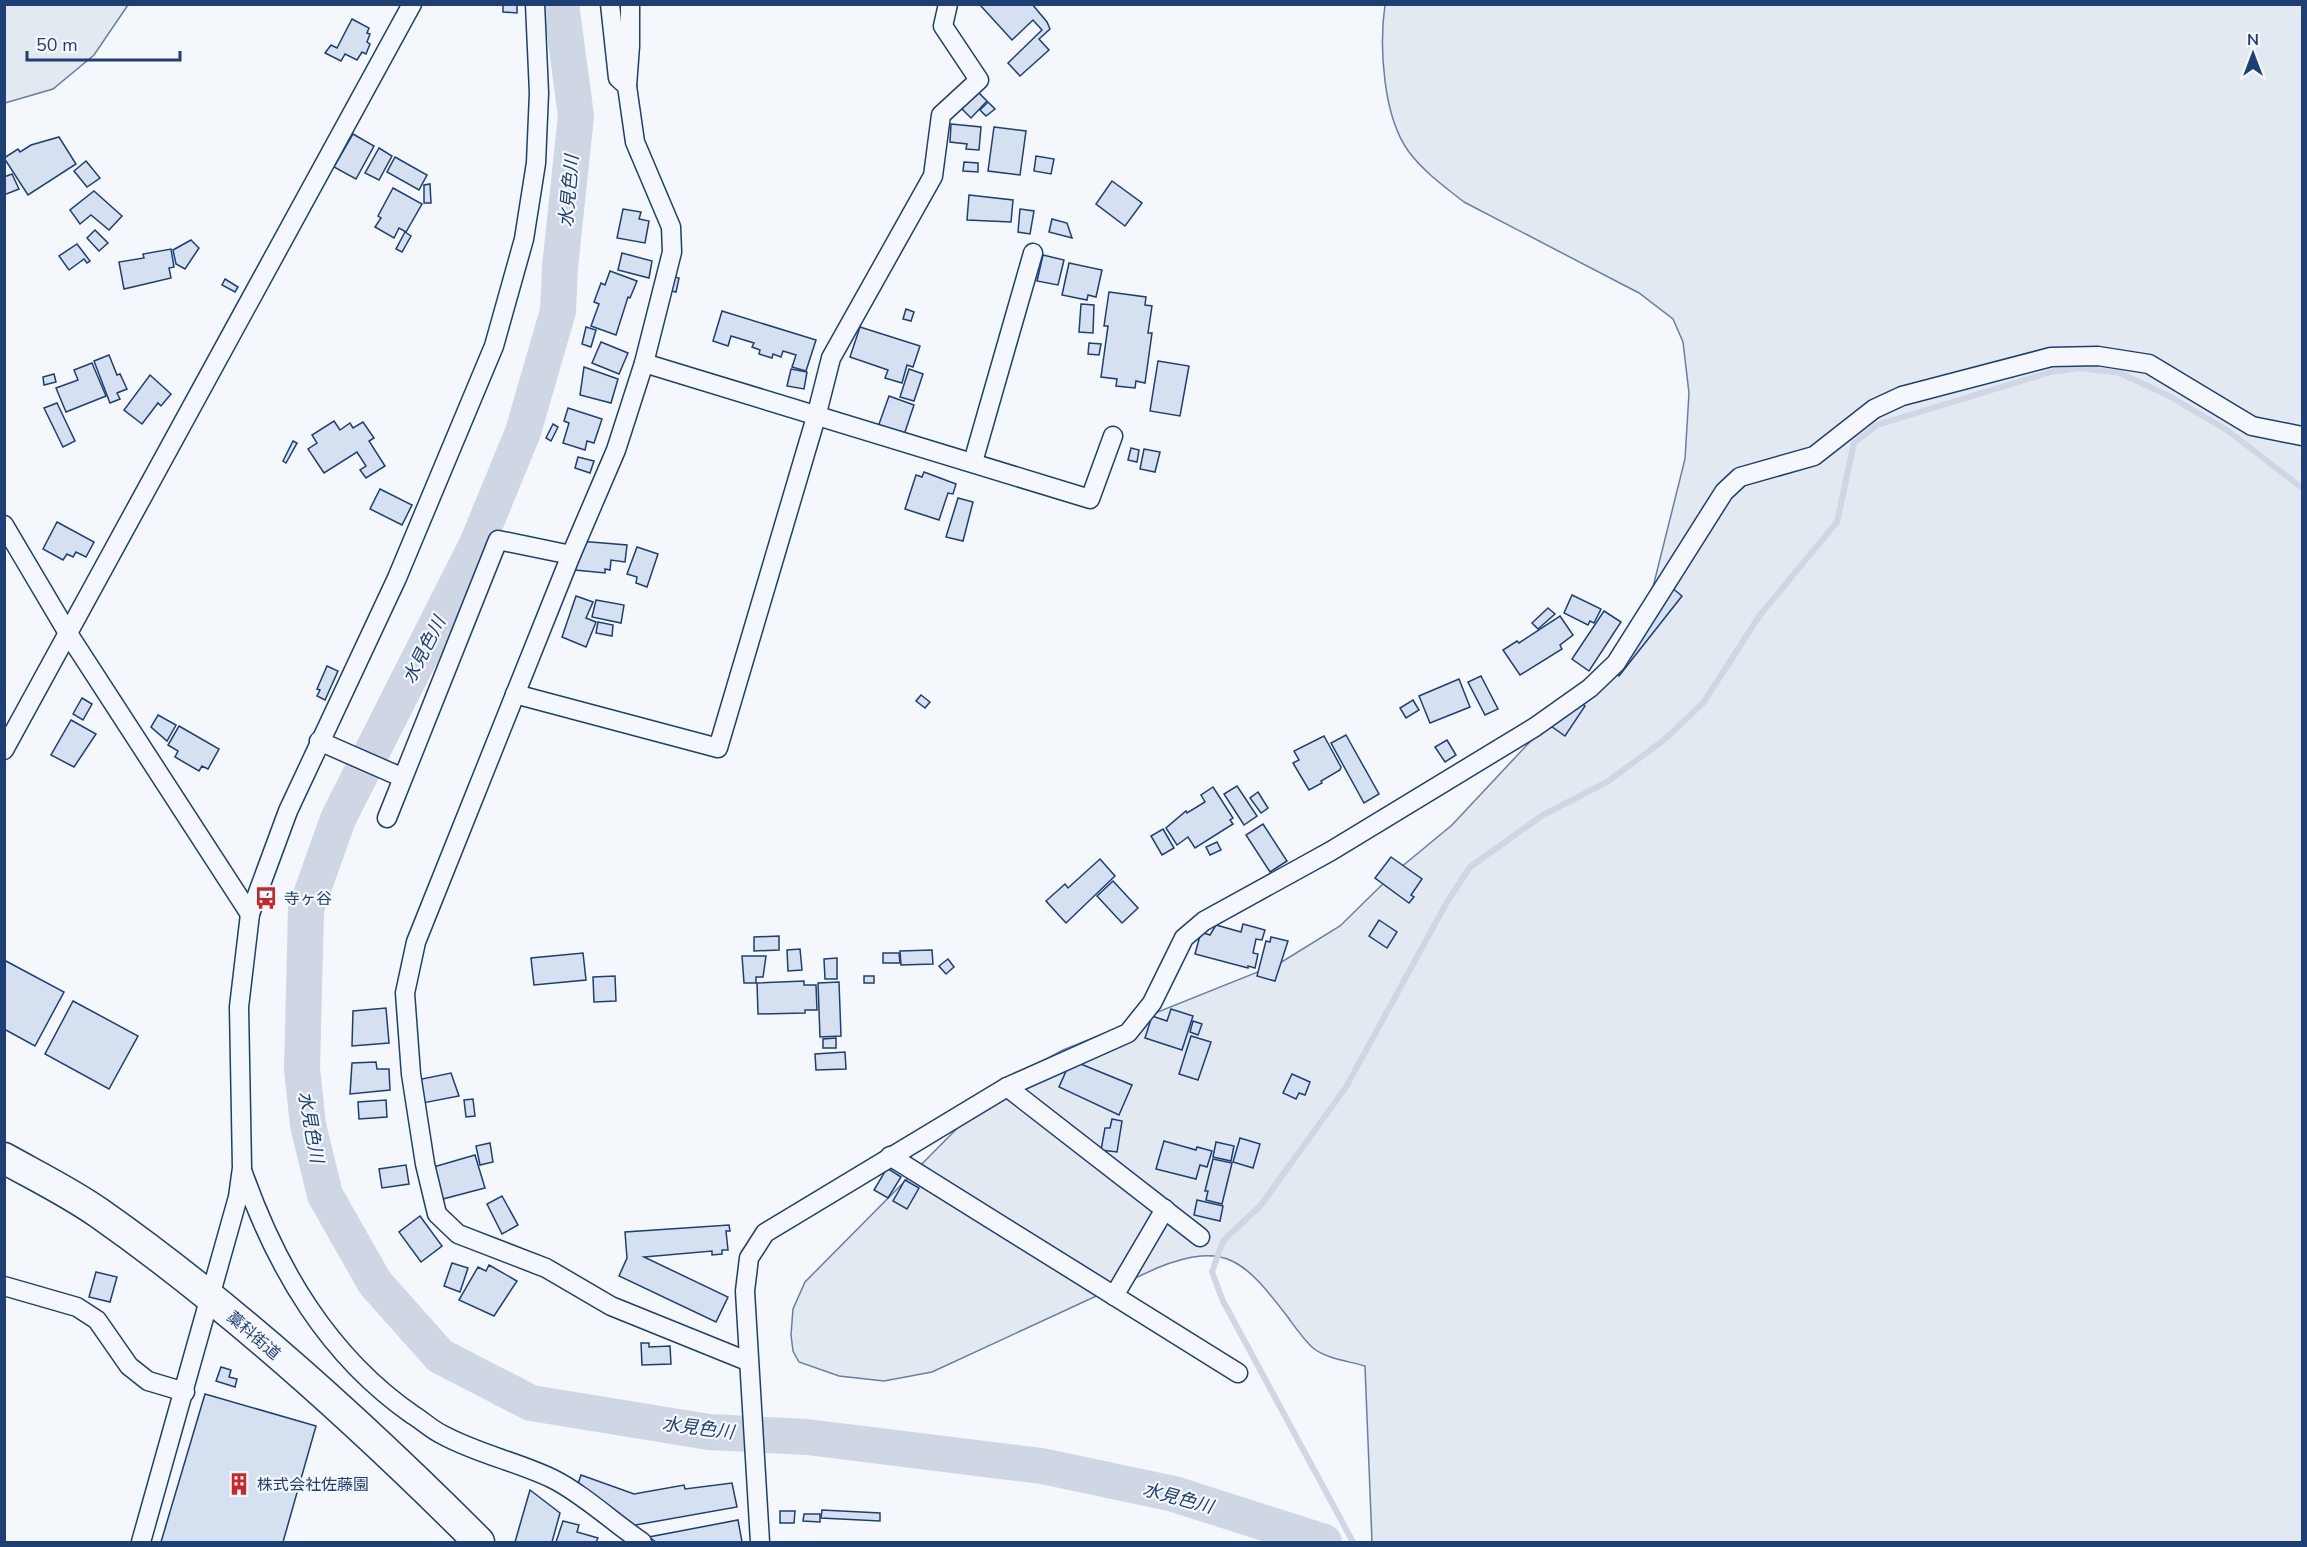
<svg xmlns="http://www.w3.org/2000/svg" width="2307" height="1547" font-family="'Nunito Sans','Noto Sans JP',sans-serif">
  <rect width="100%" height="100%" fill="#f4f7fb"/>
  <g fill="#e3e9f0" stroke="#687fa3" stroke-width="1.5">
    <polygon points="5,4 128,4 128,5 94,55 53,89 5,103"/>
    <path d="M1385,5H2302V1542H1372L1365,1366C1348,1361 1327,1359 1313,1348C1303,1339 1295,1327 1287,1316C1245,1262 1227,1240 1157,1268L932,1372L884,1381L839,1376L799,1362L793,1351L791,1335L793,1309L805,1282L1002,1083L1063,1050L1280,963L1340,926L1394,873L1452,825L1629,636L1652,591L1685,459L1689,393L1683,342L1673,319L1639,293L1464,202C1445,187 1424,172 1409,152C1383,117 1379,47 1385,5Z"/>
  </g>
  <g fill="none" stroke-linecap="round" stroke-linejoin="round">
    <polyline stroke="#cfd7e4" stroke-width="6" points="1353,1542 1223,1301 1212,1272 1223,1241 1261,1205 1346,1087 1447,902 1470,867 1543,815 1607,782 1664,740 1703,703 1760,615 1837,522 1854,443 1877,425 2051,372 2080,368 2120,373 2169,396 2227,430 2302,488"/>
    <polyline stroke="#cfd7e4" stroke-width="36" points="561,4 576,116 560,267 558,311 523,432 477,544 338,819 306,909 302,1069 308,1125 325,1195 375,1283 440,1356 531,1403 709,1432 807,1437 1042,1466 1174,1494 1324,1542"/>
  </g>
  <g fill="#d5e0f0" stroke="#1d3f73" stroke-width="1.5">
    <polygon points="503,4 517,5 517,13 503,12"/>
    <polygon points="1032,4 1047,22 1050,29 1039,39 1049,50 1020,76 1008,63 1042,30 1033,20 1012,40 980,5"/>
    <polygon points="352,19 369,28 367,33 370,34 367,42 370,44 366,54 362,52 357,60 345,54 341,61 325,53 331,45 337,48"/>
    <polygon points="974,88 987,101 971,118 957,104"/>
    <polygon points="988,102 995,109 986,116 980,110"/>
    <polygon points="951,124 981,127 979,150 966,149 967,144 950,142"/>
    <polygon points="994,127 1026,131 1020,175 988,171"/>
    <polygon points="353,134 374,146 356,179 334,167"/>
    <polygon points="59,137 76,164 28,195 4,158 18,149 20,152 31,145"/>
    <polygon points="379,148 392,156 379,180 365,173"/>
    <polygon points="1036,156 1054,159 1051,174 1034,171"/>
    <polygon points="395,157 427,175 419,190 387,172"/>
    <polygon points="86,161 100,178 87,187 74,171"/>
    <polygon points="964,162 978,163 978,172 963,171"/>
    <polygon points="12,174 19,189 4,195 4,177"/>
    <polygon points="1112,181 1142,203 1125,226 1096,204"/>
    <polygon points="430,184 431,203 424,203 424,185"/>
    <polygon points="393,188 422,204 406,232 399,228 394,238 375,227 381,218 378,216"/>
    <polygon points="94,191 122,216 109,230 91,215 80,224 70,210"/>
    <polygon points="969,195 1013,200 1011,222 967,220"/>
    <polygon points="623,209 641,212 639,219 649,221 645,243 617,238"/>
    <polygon points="1020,209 1034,211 1030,234 1018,232"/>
    <polygon points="1052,219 1067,223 1072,238 1049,232"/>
    <polygon points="95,230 108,243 99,251 87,238"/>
    <polygon points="405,232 411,236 402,252 396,249"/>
    <polygon points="191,240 199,248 185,269 176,264 173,250"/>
    <polygon points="77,244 90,261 87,263 84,259 69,270 59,256"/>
    <polygon points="171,249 174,267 169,268 171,278 124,289 119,262 144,258 143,254"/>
    <polygon points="622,253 652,261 649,278 618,270"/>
    <polygon points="1043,255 1064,260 1058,285 1037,281"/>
    <polygon points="1069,263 1102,270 1096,297 1088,295 1087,300 1062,295"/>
    <polygon points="610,271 637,281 630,298 628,297 616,335 591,326 599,304 594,302 601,283 605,285"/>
    <polygon points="670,276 679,278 676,292 667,290"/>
    <polygon points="225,279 238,287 235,292 222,285"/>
    <polygon points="1109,292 1146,297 1145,305 1152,306 1148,333 1152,333 1145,383 1136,381 1135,388 1116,386 1117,379 1101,377 1108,326 1104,326"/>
    <polygon points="1081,304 1094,305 1093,333 1079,332"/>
    <polygon points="906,309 914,312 911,321 903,319"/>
    <polygon points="722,311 816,340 806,371 792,367 796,355 783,351 781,357 773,354 772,358 759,354 760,350 752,347 754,343 731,336 728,346 713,341"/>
    <polygon points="586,327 596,330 591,347 582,344"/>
    <polygon points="860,327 920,346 913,367 907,365 902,383 885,378 888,370 850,357"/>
    <polygon points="601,342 628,353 619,374 592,363"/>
    <polygon points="1089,343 1101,344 1099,355 1088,354"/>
    <polygon points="109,355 117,375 120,374 127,389 117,393 120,399 110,403 94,361"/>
    <polygon points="1158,361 1189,366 1180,416 1150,411"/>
    <polygon points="92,363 106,396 66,412 56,388 78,380 74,370"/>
    <polygon points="584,367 618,379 611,403 580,395"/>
    <polygon points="791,369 807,372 804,389 787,386"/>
    <polygon points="909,369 923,374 914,401 900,397"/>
    <polygon points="54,374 56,382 44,385 43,377"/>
    <polygon points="150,375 171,394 161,406 158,403 142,424 124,410"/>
    <polygon points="889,396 914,405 904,435 878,427"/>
    <polygon points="57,403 75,441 63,447 44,408"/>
    <polygon points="568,408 602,419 594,443 587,441 585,450 563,443 569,423 564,421"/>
    <polygon points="334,421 340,430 350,423 353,428 363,422 374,438 369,441 385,466 366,478 360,470 366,466 357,452 324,473 308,449 317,443 312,435"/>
    <polygon points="553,424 558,427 551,441 546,438"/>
    <polygon points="293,441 297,443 286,463 283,461"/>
    <polygon points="1131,448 1139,450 1137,462 1128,460"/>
    <polygon points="1144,449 1160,452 1155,472 1140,469"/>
    <polygon points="578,457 594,461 590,473 575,468"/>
    <polygon points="924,472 956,484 953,494 948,493 939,520 905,509 916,475 922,477"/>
    <polygon points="380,489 412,505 402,525 370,509"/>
    <polygon points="958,498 973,502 963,541 946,537"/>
    <polygon points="57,522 94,542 86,557 76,552 73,557 67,554 63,560 43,549"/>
    <polygon points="579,541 627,545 625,562 611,560 610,570 605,569 605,573 575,570"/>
    <polygon points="637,547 658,554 647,587 636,583 637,577 627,574"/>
    <polygon points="1671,587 1682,596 1619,676 1612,670"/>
    <polygon points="1572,595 1601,609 1594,623 1590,621 1588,625 1564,613"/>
    <polygon points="576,596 593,602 586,618 596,622 586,647 562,637"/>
    <polygon points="596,600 624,605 621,623 592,617"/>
    <polygon points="1548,608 1555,614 1538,629 1532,623"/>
    <polygon points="1604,611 1621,622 1589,671 1572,659"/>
    <polygon points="1560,616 1573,635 1560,645 1562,649 1520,675 1503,650 1517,641 1519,643"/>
    <polygon points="598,622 613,625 612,636 596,633"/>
    <polygon points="327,666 338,671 325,700 317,696 320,690 317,689"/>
    <polygon points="1481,676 1498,709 1485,715 1468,682"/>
    <polygon points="1459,679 1470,707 1430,723 1419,696"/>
    <polygon points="921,695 930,702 925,708 916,701"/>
    <polygon points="82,698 92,704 83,720 73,714"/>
    <polygon points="1413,700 1419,710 1406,718 1400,708"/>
    <polygon points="1579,702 1585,706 1565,736 1548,724"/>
    <polygon points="158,715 176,725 167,741 151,727"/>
    <polygon points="71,720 96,734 74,767 51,755"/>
    <polygon points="179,726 219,749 208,769 202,766 199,771 175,757 178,751 168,745"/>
    <polygon points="1346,735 1379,794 1364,803 1331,743"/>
    <polygon points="1324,736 1341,767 1340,770 1321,781 1322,783 1309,790 1293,763 1299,760 1294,751"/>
    <polygon points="1447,740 1456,755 1445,762 1435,747"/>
    <polygon points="1237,786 1257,816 1244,825 1224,794"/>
    <polygon points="1213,787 1233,818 1230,820 1233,824 1195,848 1188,837 1177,845 1166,828 1186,811 1187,813 1205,802 1201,795"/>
    <polygon points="1258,792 1268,808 1261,813 1250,798"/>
    <polygon points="1263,824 1287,861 1270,872 1246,835"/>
    <polygon points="1163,829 1174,848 1162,855 1151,836"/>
    <polygon points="1217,842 1221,850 1210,855 1206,847"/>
    <polygon points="1391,857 1422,879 1411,895 1414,897 1409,903 1375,878"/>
    <polygon points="1100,859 1115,876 1066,923 1046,901 1065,884 1068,888"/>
    <polygon points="1113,881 1138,908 1122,923 1097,896"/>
    <polygon points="1379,920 1397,932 1387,948 1369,936"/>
    <polygon points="1243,924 1265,930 1262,940 1256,939 1253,953 1258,954 1255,968 1248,966 1248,968 1195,954 1201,932 1210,935 1216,925 1241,932"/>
    <polygon points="779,936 779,950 754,951 754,937"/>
    <polygon points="1271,937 1288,941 1275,981 1257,976 1266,941 1270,942"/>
    <polygon points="800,949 802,970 788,971 787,950"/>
    <polygon points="932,950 933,964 901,965 900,951"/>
    <polygon points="583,953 586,980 534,985 531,958"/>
    <polygon points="883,953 899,953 900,963 883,963"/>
    <polygon points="742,956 766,956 763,977 756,977 756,983 744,983"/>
    <polygon points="837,958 837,979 825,979 824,959"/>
    <polygon points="948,959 954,967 946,974 939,966"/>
    <polygon points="4,960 64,992 35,1046 4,1029"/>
    <polygon points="615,976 616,1001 594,1002 593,977"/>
    <rect x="864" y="976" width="10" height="7"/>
    <polygon points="804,981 804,985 816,985 817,1010 805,1010 805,1013 758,1014 757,983"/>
    <polygon points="839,982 841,1036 820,1037 818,983"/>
    <polygon points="73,1001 138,1036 109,1089 45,1054"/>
    <polygon points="386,1008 389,1043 352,1046 353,1011"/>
    <polygon points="1171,1009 1193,1016 1182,1050 1145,1038 1152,1016 1167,1021"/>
    <polygon points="1193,1021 1202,1024 1198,1035 1190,1032"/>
    <polygon points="1191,1036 1211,1042 1198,1080 1179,1074"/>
    <polygon points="836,1038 836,1048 823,1048 823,1039"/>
    <polygon points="845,1052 846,1069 816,1070 815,1054"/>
    <polygon points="1071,1060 1132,1085 1119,1115 1059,1087"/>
    <polygon points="376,1062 377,1069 389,1069 390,1090 350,1094 352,1063"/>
    <polygon points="451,1073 459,1096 423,1103 417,1080"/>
    <polygon points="1292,1074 1310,1082 1305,1095 1299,1093 1296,1099 1283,1093"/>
    <polygon points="473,1099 475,1116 466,1117 464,1100"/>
    <polygon points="386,1100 387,1117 359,1119 358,1102"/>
    <polygon points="1112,1119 1122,1121 1117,1152 1101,1150 1105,1128 1110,1128"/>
    <polygon points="1240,1138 1260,1144 1253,1168 1233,1162"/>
    <polygon points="1164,1141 1196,1150 1197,1147 1212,1151 1207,1167 1200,1165 1196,1179 1156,1169"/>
    <polygon points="1216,1142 1234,1146 1231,1161 1213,1157"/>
    <polygon points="490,1143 493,1162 480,1165 476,1146"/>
    <polygon points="475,1155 485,1188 439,1200 430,1168"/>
    <polygon points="1213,1159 1232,1163 1222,1204 1206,1200 1208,1191 1205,1191"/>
    <polygon points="406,1165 409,1184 382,1188 379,1169"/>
    <polygon points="887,1168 901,1177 888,1198 874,1190"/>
    <polygon points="905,1180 919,1188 907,1209 893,1201"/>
    <polygon points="502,1196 518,1225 502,1234 487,1204"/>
    <polygon points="1197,1200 1223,1206 1220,1221 1194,1215"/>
    <polygon points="420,1216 442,1246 421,1262 399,1232"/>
    <polygon points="729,1225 730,1231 726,1231 728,1250 722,1250 722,1254 712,1255 712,1251 644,1257 728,1297 716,1322 619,1276 627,1258 625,1232"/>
    <polygon points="452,1263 468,1268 460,1292 444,1286"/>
    <polygon points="489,1265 517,1281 494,1316 459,1300 478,1267 486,1271"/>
    <polygon points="96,1272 117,1277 110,1302 89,1297"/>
    <polygon points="641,1343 649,1343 649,1347 670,1346 671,1364 642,1365"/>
    <polygon points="221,1367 231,1370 229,1377 237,1379 235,1387 216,1381"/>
    <polygon points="205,1394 316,1426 283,1542 161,1542"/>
    <polygon points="581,1475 634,1494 684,1485 685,1489 732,1483 737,1507 630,1526 576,1490"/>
    <polygon points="530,1490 560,1513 552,1542 515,1542"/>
    <polygon points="822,1510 880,1513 880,1521 821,1518"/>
    <polygon points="780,1511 795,1511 794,1523 780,1523"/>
    <polygon points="804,1514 820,1514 820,1522 803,1521"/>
    <polygon points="738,1520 742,1542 656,1542 649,1537"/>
    <polygon points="563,1521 579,1525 577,1532 598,1538 596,1542 556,1542"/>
  </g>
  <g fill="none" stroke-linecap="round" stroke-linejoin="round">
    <g stroke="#1d3f73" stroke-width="21">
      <g id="minor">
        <polyline points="610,4 618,78 627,86 635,142 671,227 672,252 644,363 616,450 571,555 416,942 405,993 411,1074 425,1164 437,1214 458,1234 546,1268 611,1306 747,1361"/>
        <polyline points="627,86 630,46 630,4"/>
        <polyline points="644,363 1090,499 1113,436"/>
        <polyline points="973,462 1033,253"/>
        <polyline points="4,525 69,635 250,914"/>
        <polyline points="515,694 718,748 816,417 831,358 933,176 941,115 979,80 943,26 948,4"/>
        <polyline points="319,741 401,777"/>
        <polyline points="4,750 412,4"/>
        <polyline points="387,818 498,540 571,555"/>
        <polyline points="1007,1087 1200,1237"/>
        <polyline points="890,1156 1238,1373"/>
        <path d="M243,1173C277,1269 328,1356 413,1415C423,1421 432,1430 443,1435C478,1454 518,1462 553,1479C583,1494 614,1523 642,1542"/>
        <polyline points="4,1286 77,1307 97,1320 129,1366 148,1381 185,1392"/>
        <polyline points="1114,1296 1165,1209"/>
        <polyline points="141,1542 238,1197 242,1168 239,1007 250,914 288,811 397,578 494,346 524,239 536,163 539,93 535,4"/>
        <polyline points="760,1542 745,1291 749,1258 765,1233 1007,1087 1128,1033 1152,1003 1184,938 1204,921 1331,851 1535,727 1590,688 1616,663 1724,492 1740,477 1814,456 1874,409 1902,396 2051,357 2098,356 2149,364 2252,426 2302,436"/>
      </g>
    </g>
    <g stroke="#1d3f73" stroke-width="33">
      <path id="trunk" d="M4,1158C36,1176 69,1192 99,1213C233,1307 363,1426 479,1542"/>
    </g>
    <use href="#minor" stroke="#f4f7fb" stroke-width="18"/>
    <use href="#trunk" stroke="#f4f7fb" stroke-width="30"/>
  </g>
  <defs>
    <g id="bus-bare" transform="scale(1.8)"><path d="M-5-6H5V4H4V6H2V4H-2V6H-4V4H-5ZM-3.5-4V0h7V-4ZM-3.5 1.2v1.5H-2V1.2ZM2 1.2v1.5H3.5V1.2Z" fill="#c62828" stroke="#f4f7fb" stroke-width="2.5" paint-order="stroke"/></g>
    <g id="building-bare" transform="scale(1.8)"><path d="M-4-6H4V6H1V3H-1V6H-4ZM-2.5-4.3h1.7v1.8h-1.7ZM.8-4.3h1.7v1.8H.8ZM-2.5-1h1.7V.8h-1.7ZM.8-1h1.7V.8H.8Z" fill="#c62828" stroke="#f4f7fb" stroke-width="2.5" paint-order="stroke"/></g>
  </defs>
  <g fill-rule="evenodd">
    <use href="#bus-bare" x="266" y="898"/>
    <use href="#building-bare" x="239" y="1484"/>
  </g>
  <g text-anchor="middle" stroke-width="4.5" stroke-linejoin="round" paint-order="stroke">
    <g font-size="16" fill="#1d3f73" stroke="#f4f7fb" text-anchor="start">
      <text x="284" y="904">寺ヶ谷</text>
      <text x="257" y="1490">株式会社佐藤園</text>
    </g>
    <g font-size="16" fill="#1d3f73" stroke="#f4f7fb">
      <text transform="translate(254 1335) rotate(41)" y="6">藁科街道</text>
    </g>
    <g font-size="18" font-style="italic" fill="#1d3f73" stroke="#f4f7fb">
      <text transform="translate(569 191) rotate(-85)" y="6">水見色川</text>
      <text transform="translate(424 650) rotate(-63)" y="6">水見色川</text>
      <text transform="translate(311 1127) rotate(80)" y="6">水見色川</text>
      <text transform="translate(698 1428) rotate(7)" y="6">水見色川</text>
      <text transform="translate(1178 1498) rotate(15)" y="6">水見色川</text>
    </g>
  </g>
  <rect width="2307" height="1547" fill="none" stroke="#1d3f73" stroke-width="12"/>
  <g transform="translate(2253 54)" stroke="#f4f7fb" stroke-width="4.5" paint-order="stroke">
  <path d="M0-4.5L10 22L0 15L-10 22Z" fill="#1d3f73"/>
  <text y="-9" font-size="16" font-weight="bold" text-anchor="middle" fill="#1d3f73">N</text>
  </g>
  <path d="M27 51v9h153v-9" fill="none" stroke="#1d3f73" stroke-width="3"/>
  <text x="36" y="51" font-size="18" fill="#1d3f73" stroke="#f4f7fb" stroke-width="4.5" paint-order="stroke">50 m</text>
</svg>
